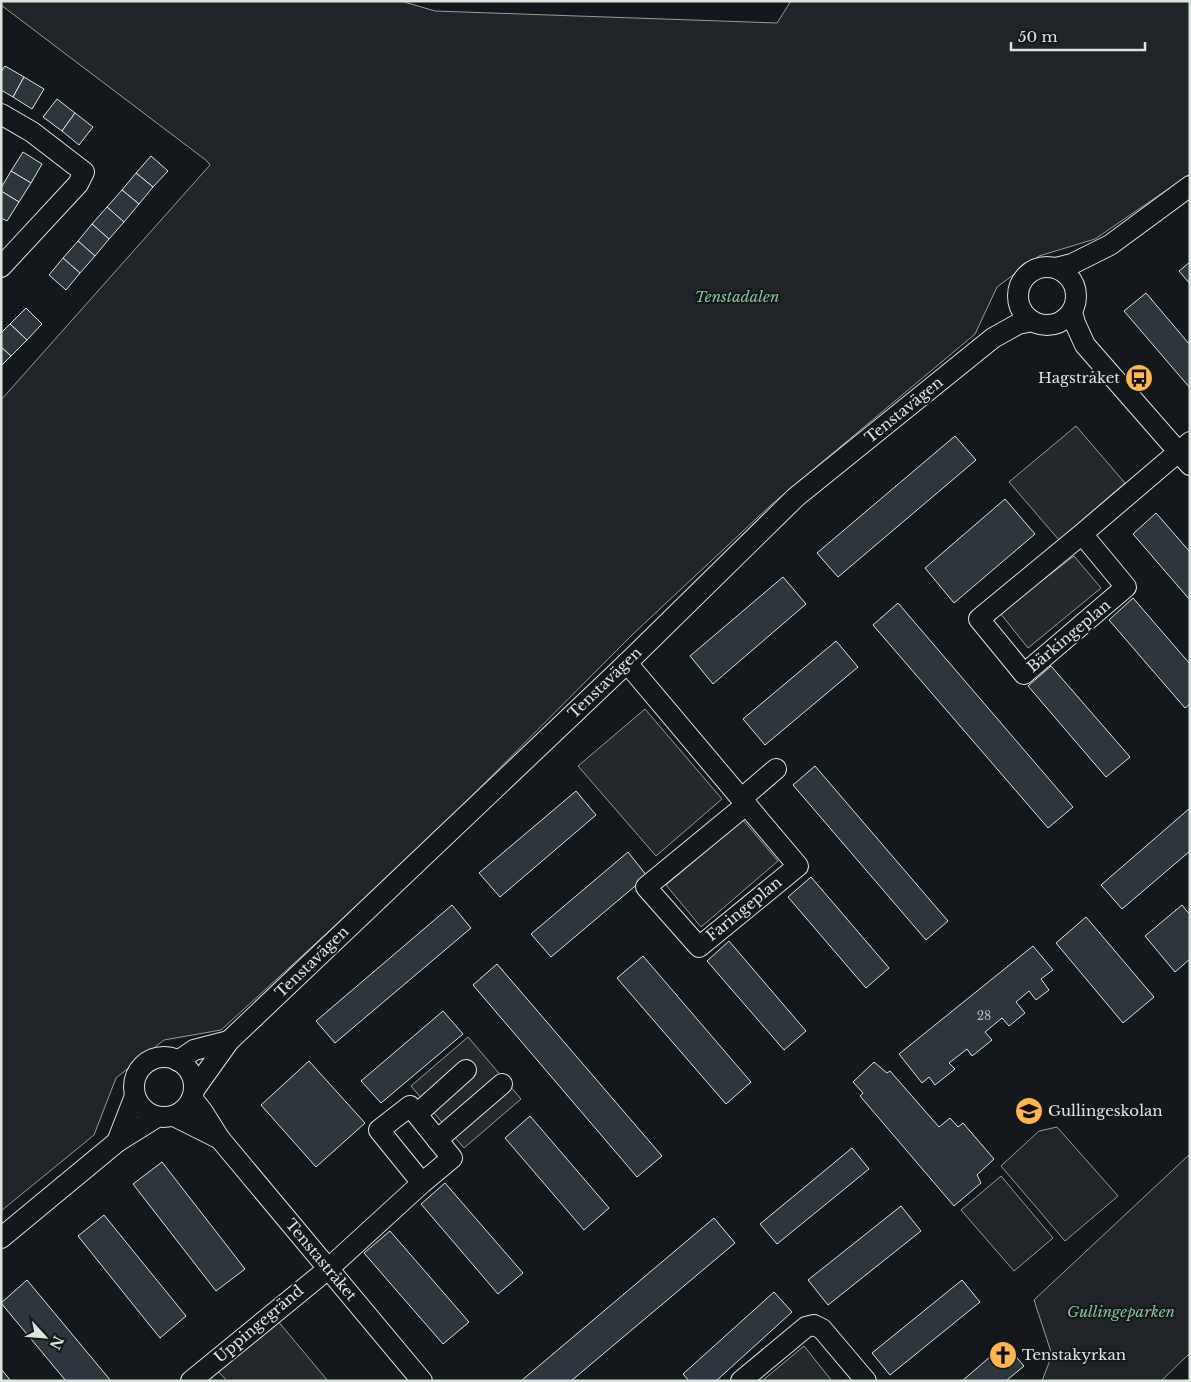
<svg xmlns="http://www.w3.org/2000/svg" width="1191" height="1382" font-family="'Libre Baskerville',serif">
  <rect width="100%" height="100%" fill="#14181c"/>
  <g fill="#202428" stroke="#939e99">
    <polygon points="1,1 401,1 435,11 777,23 791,1 1190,1 1190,174 1095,239 1039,256 997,287 975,334 772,504 633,634 420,848 221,1030 164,1040 116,1078 94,1135 1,1211 1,400 210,165 207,161 1,5"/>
    <polygon points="1057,1127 1118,1196 1065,1241 1001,1166 1039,1131"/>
    <polygon points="1190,1154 1190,1353 1161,1381 1042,1381 1052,1355 1034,1300"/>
    <polygon points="1001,1176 1053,1238 1014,1271 961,1210"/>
  </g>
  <g fill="#24282b" stroke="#939e99">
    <polygon points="1076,426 1125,483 1059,540 1009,482"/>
    <polygon points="1074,556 1101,588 1028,648 1000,613"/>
    <polygon points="645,709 722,799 656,856 578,766"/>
    <polygon points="743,820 778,861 701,927 666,885"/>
    <polygon points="468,1037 521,1099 464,1148 411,1086"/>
    <polygon points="277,1320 328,1381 227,1381 217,1370"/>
    <polygon points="804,1346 832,1381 762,1381"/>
  </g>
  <g fill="#2c363c" stroke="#d8e6dc">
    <polygon points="5,66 24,77 13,97 1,90 1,72"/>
    <polygon points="24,77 44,89 32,109 13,97"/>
    <polygon points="57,99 75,113 62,131 43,117"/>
    <polygon points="75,113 93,127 79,145 62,131"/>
    <polygon points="23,152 42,164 31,183 11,171"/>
    <polygon points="151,156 168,171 153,187 136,173"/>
    <polygon points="11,171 31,183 19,202 1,191 1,188"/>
    <polygon points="136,173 153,187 139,204 122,190"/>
    <polygon points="122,190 139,204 124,222 107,207"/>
    <polygon points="1,191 19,202 7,221 1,218"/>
    <polygon points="107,207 124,222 109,239 92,224"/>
    <polygon points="92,224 109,239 95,256 78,241"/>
    <polygon points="78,241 95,256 80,273 63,258"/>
    <polygon points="63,258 80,273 66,290 49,275"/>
    <polygon points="1190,262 1190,284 1179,271"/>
    <polygon points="1146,293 1190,345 1190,388 1124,311"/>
    <polygon points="26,308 42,324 27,340 10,324"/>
    <polygon points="10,324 27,340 11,356 1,347 1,333"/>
    <polygon points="1,347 11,356 1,366"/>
    <polygon points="955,436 976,460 838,577 817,553"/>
    <polygon points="1005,499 1035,534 954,603 925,568"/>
    <polygon points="1156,513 1190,552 1190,600 1133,534"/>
    <polygon points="783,577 806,604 713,684 690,656"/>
    <polygon points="1133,598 1190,664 1190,704 1185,708 1109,620"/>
    <polygon points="898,603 1073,807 1048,828 873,625"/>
    <polygon points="836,641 858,667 765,745 743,719"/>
    <polygon points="1051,666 1130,757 1106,777 1028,686"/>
    <polygon points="815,766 948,921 926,940 793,785"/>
    <polygon points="576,791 596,815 500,897 479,873"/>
    <polygon points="1190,808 1190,851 1122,909 1101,885"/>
    <polygon points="628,852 647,876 551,957 531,934"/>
    <polygon points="811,877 889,968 866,988 788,897"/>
    <polygon points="452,905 471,928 335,1043 316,1021"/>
    <polygon points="1182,905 1190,915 1190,959 1175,972 1145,936"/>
    <polygon points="1086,917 1154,997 1123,1023 1056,943"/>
    <polygon points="729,941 806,1031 784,1050 707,961"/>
    <polygon points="1033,946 1053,970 1041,979 1049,990 1036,1000 1029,991 1016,1002 1025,1013 1009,1026 1002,1018 985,1032 992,1040 972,1056 967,1049 949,1063 955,1069 935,1085 929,1077 922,1083 899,1054"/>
    <polygon points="643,956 751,1082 726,1104 617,978"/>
    <polygon points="497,964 662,1156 637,1177 473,985"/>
    <polygon points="443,1011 463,1034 381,1103 361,1081"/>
    <polygon points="309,1061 365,1123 316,1167 261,1105"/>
    <polygon points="874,1062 887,1073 890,1071 939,1127 950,1118 958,1127 963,1123 994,1159 977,1175 981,1183 954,1206 860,1096 863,1093 853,1082"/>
    <polygon points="530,1116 609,1208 584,1230 505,1138"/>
    <polygon points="852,1148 869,1169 777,1244 760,1224"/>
    <polygon points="162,1162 245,1269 216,1291 133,1184"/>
    <polygon points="445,1183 523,1273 498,1294 421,1204"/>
    <polygon points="901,1206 921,1231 828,1305 808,1280"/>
    <polygon points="104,1215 186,1316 160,1338 78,1236"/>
    <polygon points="714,1218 735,1243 571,1381 521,1381"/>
    <polygon points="390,1231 469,1322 443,1344 364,1253"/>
    <polygon points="27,1280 111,1381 66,1381 1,1303"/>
    <polygon points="962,1280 980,1302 890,1375 872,1353"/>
    <polygon points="774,1292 792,1312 716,1381 689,1381 683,1374"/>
    <polygon points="1005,1344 1024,1366 1007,1380 1008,1381 962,1381"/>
    <polygon points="1,1369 11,1381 1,1381"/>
  </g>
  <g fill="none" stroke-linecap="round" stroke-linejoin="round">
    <g stroke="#d8e6dc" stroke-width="22">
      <g id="minor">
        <polyline points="1,114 32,132 84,172 78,184 1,267"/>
        <circle cx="1047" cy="296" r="29"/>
        <polyline points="1056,268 1072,264 1110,245 1190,186"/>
        <polyline points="1072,312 1075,323 1085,345 1190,465"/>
        <polyline points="1082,534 1126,587 1024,674 979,619 1082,534 1190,442"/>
        <polyline points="627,663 798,866 699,947 646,887 747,804"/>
        <polyline points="742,798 776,769"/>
        <circle cx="164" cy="1087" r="30"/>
        <polyline points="178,1061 194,1050 229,1041"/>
        <polyline points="194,1090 229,1041 627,663 796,497 993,338 1018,324 1032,321"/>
        <polyline points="192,1098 203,1112 220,1139 422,1381"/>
        <polyline points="417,1114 466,1070"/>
        <polyline points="174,1116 220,1139"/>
        <polyline points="437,1140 502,1084"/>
        <polyline points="117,1142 135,1096"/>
        <polyline points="1,1238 117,1142 157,1117"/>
        <polyline points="191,1381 328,1269 422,1183 452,1158 410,1106 379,1130 422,1183"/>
        <polyline points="741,1381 806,1327 814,1325 822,1329 866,1381"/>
      </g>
    </g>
    <use href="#minor" stroke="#14181c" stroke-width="20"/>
  </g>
  <defs>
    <g id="bus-disc" transform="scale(1.4375)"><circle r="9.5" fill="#ffb74d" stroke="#14181c"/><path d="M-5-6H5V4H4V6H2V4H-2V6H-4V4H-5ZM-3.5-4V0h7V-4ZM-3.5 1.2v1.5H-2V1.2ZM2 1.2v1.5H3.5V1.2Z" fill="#111"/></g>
    <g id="school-disc" transform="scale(1.4375)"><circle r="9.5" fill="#ffb74d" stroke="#14181c"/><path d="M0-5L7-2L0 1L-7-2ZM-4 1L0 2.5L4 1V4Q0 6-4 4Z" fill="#111"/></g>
    <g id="church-disc" transform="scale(1.4375)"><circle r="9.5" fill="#ffb74d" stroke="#14181c"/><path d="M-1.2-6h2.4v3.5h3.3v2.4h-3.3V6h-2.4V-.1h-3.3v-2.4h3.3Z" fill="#111"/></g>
  </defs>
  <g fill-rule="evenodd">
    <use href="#bus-disc" x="1139" y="378"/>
    <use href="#school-disc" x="1029" y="1111"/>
    <use href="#church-disc" x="1003" y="1355"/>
  </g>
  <g text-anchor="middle" stroke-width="4" stroke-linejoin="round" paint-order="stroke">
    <g font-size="12" fill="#adbab4">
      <text x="984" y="1020">28</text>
    </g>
    <g font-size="15" font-style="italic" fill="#8ac095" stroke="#14181c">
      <text x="737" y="302">Tenstadalen</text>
      <text x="1121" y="1317">Gullingeparken</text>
    </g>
    <g font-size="15" fill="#d8e6dc" stroke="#14181c" text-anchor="start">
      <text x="1120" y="383" text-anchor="end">Hagstråket</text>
      <text x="1048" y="1116">Gullingeskolan</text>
      <text x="1022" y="1360">Tenstakyrkan</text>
    </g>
    <g font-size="15" fill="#d8e6dc" stroke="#14181c">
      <text transform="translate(904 410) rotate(-39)" y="5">Tenstavägen</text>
      <text transform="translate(1069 636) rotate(-40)" y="5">Bärkingeplan</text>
      <text transform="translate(605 683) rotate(-44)" y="5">Tenstavägen</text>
      <text transform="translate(744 909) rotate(-39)" y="5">Faringeplan</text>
      <text transform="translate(312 962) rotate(-44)" y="5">Tenstavägen</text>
      <text transform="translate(321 1260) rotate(50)" y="5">Tenstastråket</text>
      <text transform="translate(259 1324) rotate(-40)" y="5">Uppingegränd</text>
    </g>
  </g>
  <rect width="1191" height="1382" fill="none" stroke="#d8e6dc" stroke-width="5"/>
  <g transform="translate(45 1337) rotate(116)" stroke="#14181c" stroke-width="4" paint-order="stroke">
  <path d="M0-4L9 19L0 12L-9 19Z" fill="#d8e6dc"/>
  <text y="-8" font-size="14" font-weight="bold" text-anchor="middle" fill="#d8e6dc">N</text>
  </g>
  <path d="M1011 42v8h134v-8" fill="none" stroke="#d8e6dc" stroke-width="2.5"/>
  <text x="1018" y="42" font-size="15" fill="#d8e6dc" stroke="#14181c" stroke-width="4" paint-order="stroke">50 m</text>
</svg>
